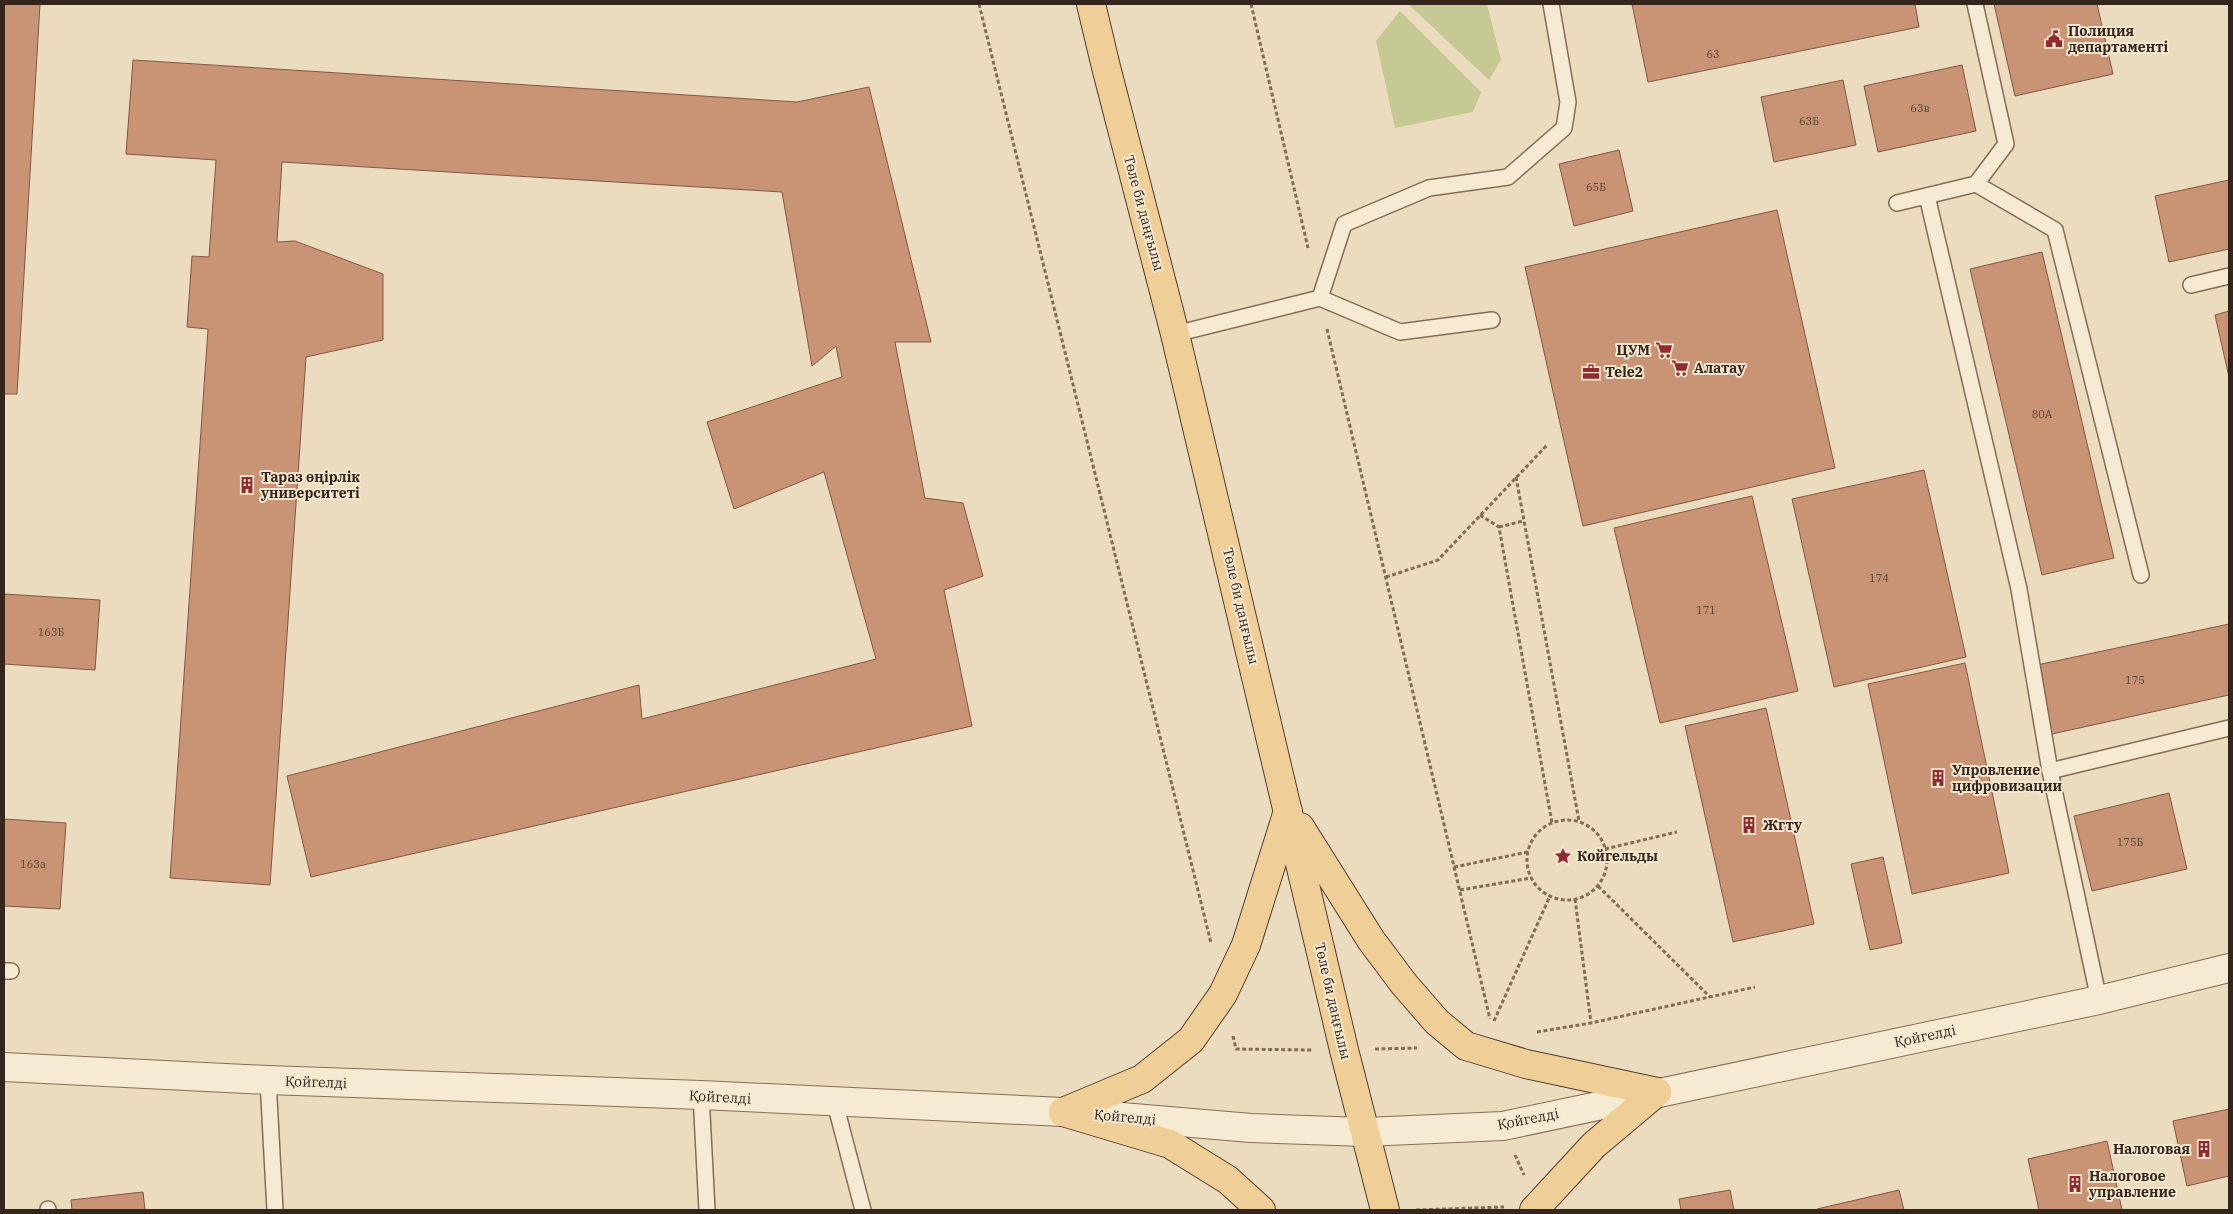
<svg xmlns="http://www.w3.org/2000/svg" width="2233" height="1214" font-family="'IBM Plex Serif',serif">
  <rect width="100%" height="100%" fill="#ecdcbf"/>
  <g fill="#c6c994">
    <polygon points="1408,4 1487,4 1501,60 1489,80"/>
    <polygon points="1400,11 1481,92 1473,112 1395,128 1376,41"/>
  </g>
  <g fill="#c99476" stroke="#82563f">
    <polygon points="4,4 40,4 17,394 4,394"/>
    <polygon points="1632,4 1915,4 1919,27 1648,82"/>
    <polygon points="1994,4 2097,4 2113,74 2015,96"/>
    <polygon points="133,60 797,102 869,87 931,342 895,342 925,498 963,503 983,576 944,590 972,726 311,877 287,776 639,685 642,719 876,659 824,472 734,509 707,422 842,377 836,346 812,366 782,192 282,162 277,242 295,241 383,274 383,340 306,357 270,885 170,878 208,329 187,327 192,256 209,257 216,160 126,154"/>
    <polygon points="1962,65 1976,131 1878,152 1864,86"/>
    <polygon points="1843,80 1856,145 1774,162 1761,97"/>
    <polygon points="1619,150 1633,211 1574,226 1559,164"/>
    <polygon points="2229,180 2229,249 2169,262 2155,196"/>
    <polygon points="1777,210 1835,468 1583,526 1525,267"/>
    <polygon points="2042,252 2114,558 2042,575 1970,269"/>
    <polygon points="2229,311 2229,377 2215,315"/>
    <polygon points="1924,470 1966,657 1834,687 1792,499"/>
    <polygon points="1752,496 1798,691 1660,723 1614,528"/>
    <polygon points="4,594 100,600 95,670 4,664"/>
    <polygon points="2229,624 2229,695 2052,734 2037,665"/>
    <polygon points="1965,663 2009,873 1912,894 1868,684"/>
    <polygon points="1766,708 1814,924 1733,942 1685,726"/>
    <polygon points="2169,793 2187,869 2092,891 2074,816"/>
    <polygon points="4,819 66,823 60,909 4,906"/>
    <polygon points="1883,857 1902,943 1870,950 1851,864"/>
    <polygon points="2229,1109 2229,1176 2187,1186 2173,1121"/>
    <polygon points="2107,1141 2122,1210 2039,1210 2028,1159"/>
    <polygon points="1730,1190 1734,1210 1681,1210 1679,1199"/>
    <polygon points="1899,1190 1904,1210 1817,1210 1817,1209"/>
    <polygon points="143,1192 145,1210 72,1210 71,1200"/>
  </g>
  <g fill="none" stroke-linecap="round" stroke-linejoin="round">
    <g stroke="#846d58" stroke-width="18">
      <g id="service">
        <polyline points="1976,184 2055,230 2141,575"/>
        <polyline points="1927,196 2019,589 2050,771 2099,1000"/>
        <polyline points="1897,203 1976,184 2006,144 1975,4"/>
        <polyline points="2191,285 2229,276"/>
        <polyline points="1320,298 1344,224 1429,188 1508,177 1564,128 1568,102 1551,4"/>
        <polyline points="1175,334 1320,298 1400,332 1492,320"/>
        <polyline points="2050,771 2229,728"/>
        <polyline points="4,971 11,971"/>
        <polyline points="268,1080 275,1210"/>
        <polyline points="701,1095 707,1210"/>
        <polyline points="835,1103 863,1210"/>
        <polyline points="48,1209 48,1210"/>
      </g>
    </g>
    <g stroke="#846d58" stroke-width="30">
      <polyline id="tertiary" points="4,1067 268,1080 701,1095 1063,1112 1251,1128 1365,1132 1503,1126 2099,1000 2229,968"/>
    </g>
    <g stroke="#513c2d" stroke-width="30">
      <g id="primary">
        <polyline points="1091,4 1106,67 1175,334 1344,1050 1385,1210"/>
        <polyline points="1300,827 1371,940 1404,984 1437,1022 1466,1046 1526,1064 1657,1092"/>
        <polyline points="1063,1112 1142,1079 1191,1040 1223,994 1246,945 1288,811"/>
        <polyline points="1063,1112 1170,1144 1228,1180 1261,1210"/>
        <polyline points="1534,1210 1594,1145 1657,1092"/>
      </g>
    </g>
    <g stroke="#846d58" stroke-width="3" stroke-dasharray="4 2.5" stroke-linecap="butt">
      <polyline points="979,4 1211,943"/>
      <polyline points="1251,4 1308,248"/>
      <polyline points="1327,329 1490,1019"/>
      <polyline points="1516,477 1579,821"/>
      <polyline points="1480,515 1499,527 1552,823"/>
      <polyline points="1499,527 1523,521"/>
      <polyline points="1386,577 1438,560 1548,444"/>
      <circle cx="1567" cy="860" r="40"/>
      <polyline points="1605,849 1677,832"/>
      <polyline points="1454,867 1528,852"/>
      <polyline points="1598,886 1710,997"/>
      <polyline points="1460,890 1531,878"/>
      <polyline points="1575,899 1591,1023"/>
      <polyline points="1494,1021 1550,896"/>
      <polyline points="1537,1032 1591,1023 1755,987"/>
      <polyline points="1233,1036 1236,1049 1312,1050"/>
      <polyline points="1375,1049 1417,1048"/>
      <polyline points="1515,1155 1524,1175"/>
      <polyline points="1416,1210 1504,1207"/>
    </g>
    <use href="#service" stroke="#f7ead2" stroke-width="15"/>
    <use href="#tertiary" stroke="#f7ead2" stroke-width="28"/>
    <use href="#primary" stroke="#efcf97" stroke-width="28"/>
  </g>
  <defs>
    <g id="civic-bare" transform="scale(1.35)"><path d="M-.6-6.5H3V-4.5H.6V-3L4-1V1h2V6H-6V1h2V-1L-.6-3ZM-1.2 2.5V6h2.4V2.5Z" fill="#902b31" stroke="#f4e7cf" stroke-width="2.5" paint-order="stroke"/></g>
    <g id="supermarket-bare" transform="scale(1.35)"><path d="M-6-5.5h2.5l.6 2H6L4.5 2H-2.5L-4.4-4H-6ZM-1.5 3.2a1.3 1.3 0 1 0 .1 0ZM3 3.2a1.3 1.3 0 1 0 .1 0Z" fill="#902b31" stroke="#f4e7cf" stroke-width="2.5" paint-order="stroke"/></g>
    <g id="office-bare" transform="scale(1.35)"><path d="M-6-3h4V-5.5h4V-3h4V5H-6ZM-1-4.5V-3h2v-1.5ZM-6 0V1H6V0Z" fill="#902b31" stroke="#f4e7cf" stroke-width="2.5" paint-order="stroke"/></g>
    <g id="building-bare" transform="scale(1.35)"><path d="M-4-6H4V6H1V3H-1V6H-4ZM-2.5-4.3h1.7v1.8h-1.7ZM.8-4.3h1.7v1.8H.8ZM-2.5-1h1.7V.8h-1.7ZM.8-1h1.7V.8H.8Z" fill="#902b31" stroke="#f4e7cf" stroke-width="2.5" paint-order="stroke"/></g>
    <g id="sight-bare" transform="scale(1.35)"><path d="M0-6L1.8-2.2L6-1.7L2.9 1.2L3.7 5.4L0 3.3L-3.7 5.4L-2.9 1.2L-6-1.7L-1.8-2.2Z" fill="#902b31" stroke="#f4e7cf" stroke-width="2.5" paint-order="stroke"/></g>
  </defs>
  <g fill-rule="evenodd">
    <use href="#civic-bare" x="2054" y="39"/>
    <use href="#supermarket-bare" x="1664" y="350"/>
    <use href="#supermarket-bare" x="1680" y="368"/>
    <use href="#office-bare" x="1591" y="372"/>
    <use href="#building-bare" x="247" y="485"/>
    <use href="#building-bare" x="1938" y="778"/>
    <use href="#building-bare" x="1749" y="825"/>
    <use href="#sight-bare" x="1563" y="856"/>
    <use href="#building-bare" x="2204" y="1149"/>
    <use href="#building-bare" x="2075" y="1184"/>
  </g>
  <g text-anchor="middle" stroke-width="4" stroke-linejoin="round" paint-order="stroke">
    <g font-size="11" fill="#594232">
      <text x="1713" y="58">63</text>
      <text x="1920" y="112">63в</text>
      <text x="1809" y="125">63Б</text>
      <text x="1596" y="191">65Б</text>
      <text x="2042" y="418">80А</text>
      <text x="1879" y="582">174</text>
      <text x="1706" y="614">171</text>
      <text x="51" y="636">163Б</text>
      <text x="2135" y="684">175</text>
      <text x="2130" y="846">175Б</text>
      <text x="33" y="868">163а</text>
    </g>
    <g font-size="14" font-weight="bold" fill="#34261c" stroke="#f4e7cf" text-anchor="start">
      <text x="2068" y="36">Полиция<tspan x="2068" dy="16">департаменті</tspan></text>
      <text x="1650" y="355" text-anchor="end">ЦУМ</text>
      <text x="1694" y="373">Алатау</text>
      <text x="1605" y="377">Tele2</text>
      <text x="261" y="482">Тараз өңірлік<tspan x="261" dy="16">университеті</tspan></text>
      <text x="1952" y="775">Упровление<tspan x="1952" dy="16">цифровизации</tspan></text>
      <text x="1763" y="830">Жгту</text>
      <text x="1577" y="861">Койгельды</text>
      <text x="2190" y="1154" text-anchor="end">Налоговая</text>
      <text x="2089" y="1181">Налоговое<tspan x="2089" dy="16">управление</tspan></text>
    </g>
    <g font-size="14" fill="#34261c" stroke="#f4e7cf">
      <text transform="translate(1144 213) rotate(75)" y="5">Төле би даңғылы</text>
      <text transform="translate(1241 606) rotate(77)" y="5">Төле би даңғылы</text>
      <text transform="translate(1333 1001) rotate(77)" y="5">Төле би даңғылы</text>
      <text transform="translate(1925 1036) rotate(-12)" y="5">Қойгелді</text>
      <text transform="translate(316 1082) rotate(2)" y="5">Қойгелді</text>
      <text transform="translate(720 1097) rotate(3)" y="5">Қойгелді</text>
      <text transform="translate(1125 1117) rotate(5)" y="5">Қойгелді</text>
      <text transform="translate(1528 1119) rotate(-11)" y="5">Қойгелді</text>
    </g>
  </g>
  <rect width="2233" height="1214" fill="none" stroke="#34261c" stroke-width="10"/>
</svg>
